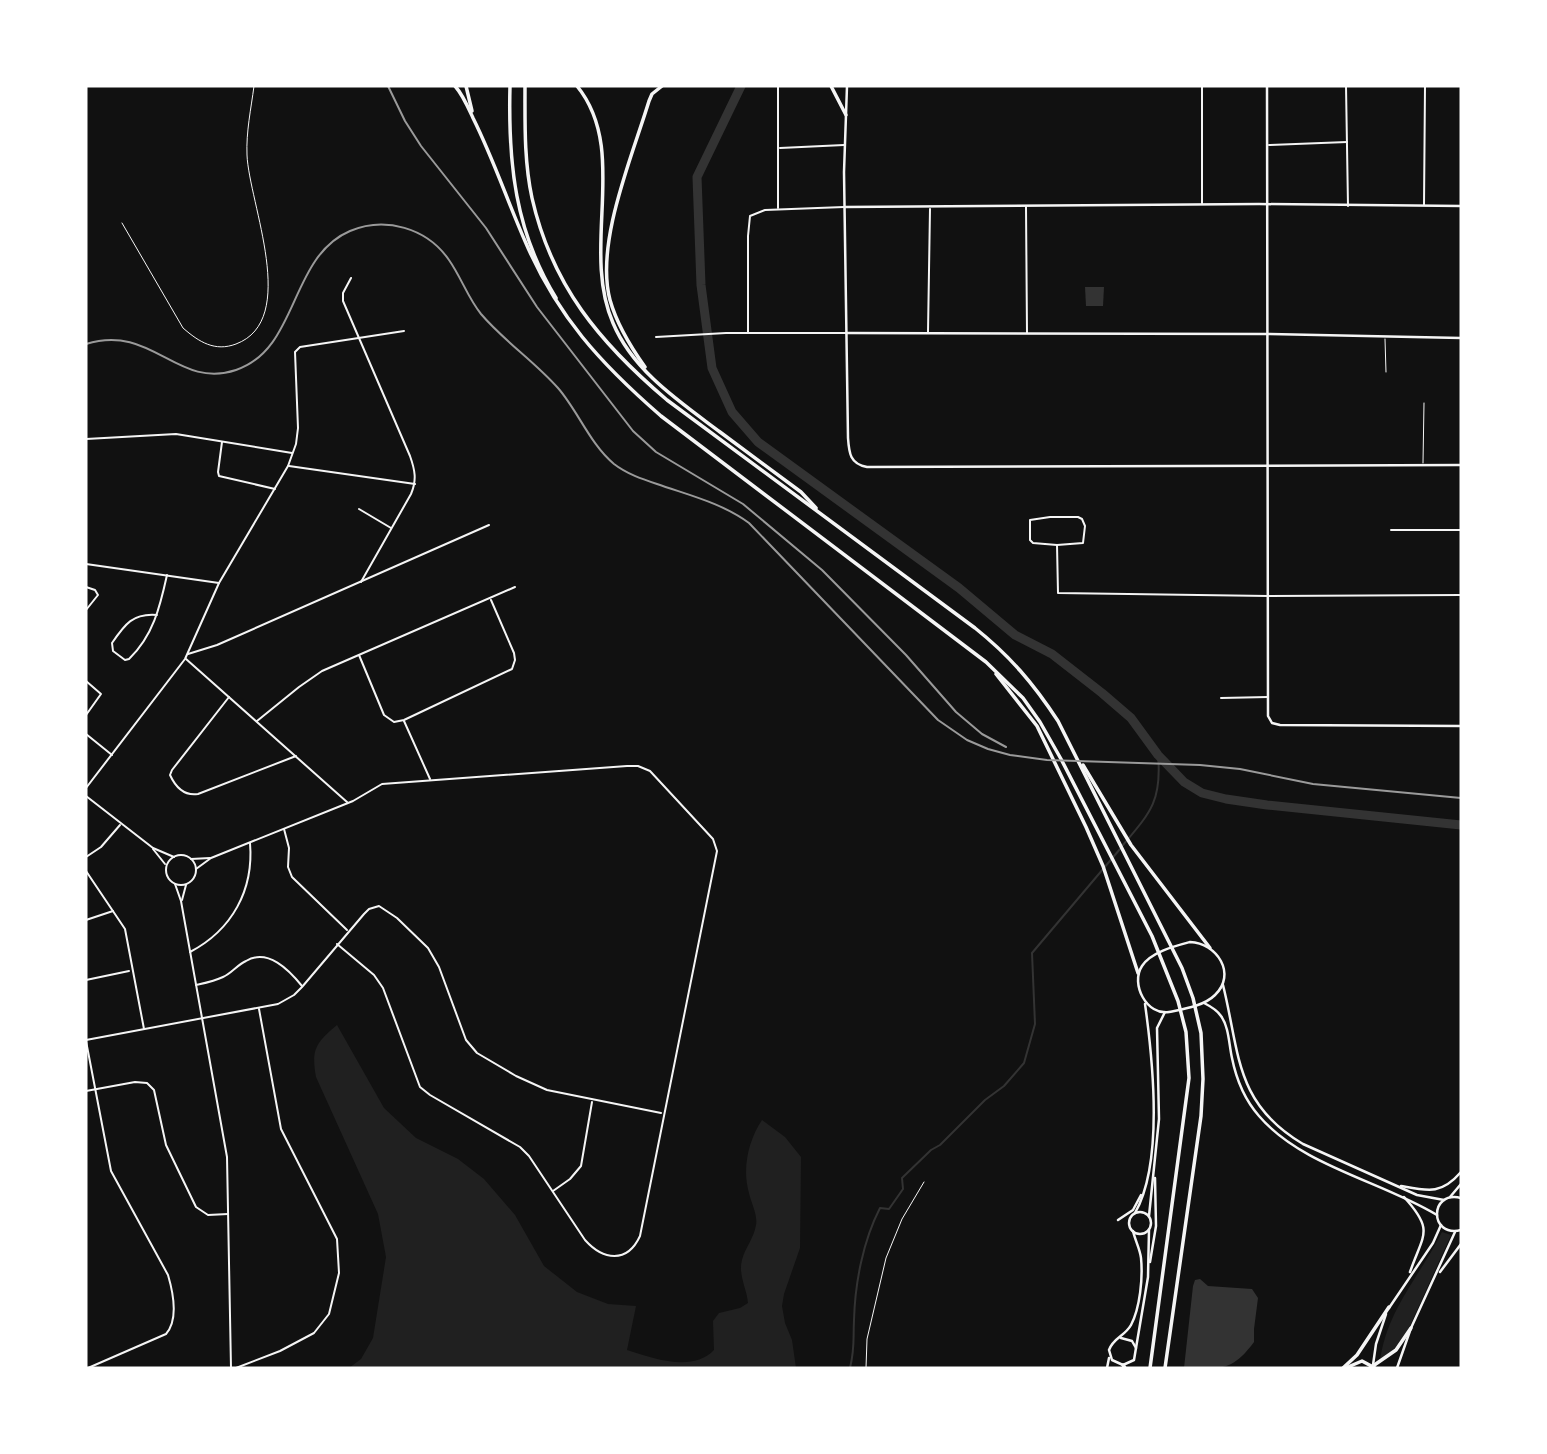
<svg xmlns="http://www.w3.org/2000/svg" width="1547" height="1454" font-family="Mulish,sans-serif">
  <rect width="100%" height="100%" fill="#111"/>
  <g fill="#202020">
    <path d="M337,1025L384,1108L416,1138L458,1159L484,1179L515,1215L544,1266L577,1292L608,1304L636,1306L627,1350C653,1358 692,1373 714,1350L713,1321L719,1313L740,1308L748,1303C747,1289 738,1275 742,1260C745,1248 754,1238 756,1225C758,1215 751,1203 749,1193C742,1169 748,1141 762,1120L785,1137L801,1157L800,1248L784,1294L782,1306L785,1323L792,1340L796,1368H349L361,1359L373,1338L386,1257L378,1214L316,1077C311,1049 316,1043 337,1025Z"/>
    <path d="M1442,1232L1451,1235L1403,1341L1380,1362C1386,1311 1420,1276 1442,1232Z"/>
  </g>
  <g fill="#333">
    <polygon points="1085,287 1104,287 1103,306 1086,306"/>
    <path d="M1200,1279L1208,1286L1252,1289L1258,1298L1254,1329V1342C1231,1373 1220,1368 1184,1368L1193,1286L1195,1280Z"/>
  </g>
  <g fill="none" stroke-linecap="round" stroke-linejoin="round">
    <g stroke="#333" stroke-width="2">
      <path d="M1123,845C1151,812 1162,800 1158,755"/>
      <path d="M850,1368C855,1348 853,1339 854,1320C855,1283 863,1241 880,1208L889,1209L903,1189L902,1178L931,1150L940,1145L985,1100L1004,1086L1024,1063L1035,1024L1032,953L1120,849"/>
    </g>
    <polyline stroke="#333" stroke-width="9" points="741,86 697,177 701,285 712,368 732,412 758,442 959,588 1015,635 1052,654 1102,693 1131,718 1158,755 1184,782 1202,793 1226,799 1267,805 1461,825"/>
    <g stroke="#f5f5f5" stroke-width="1">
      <path d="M122,223L183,328C199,342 215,352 236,344C300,320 249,203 247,155C246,132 251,109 254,86"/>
      <polyline points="1385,339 1386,372"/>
      <polyline points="1423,463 1424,403"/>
      <polyline points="866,1368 867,1339 886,1258 902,1219 924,1182"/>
    </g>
    <g stroke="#f5f5f5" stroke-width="2">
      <polyline points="778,86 778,208"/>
      <polyline points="1346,86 1348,206"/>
      <polyline points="1269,145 1347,142"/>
      <polyline points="780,148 844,145"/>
      <polyline points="1202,204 1202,86"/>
      <polyline points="1424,205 1425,86"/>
      <polyline points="1026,207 1027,333"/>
      <path d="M351,278L343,293V301L410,456C415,470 417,480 411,494L361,582"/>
      <polyline points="928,332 930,209"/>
      <polyline points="748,333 748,236 750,216 765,210 844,207"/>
      <polyline points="656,337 726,333 845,333"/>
      <polyline points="86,439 176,434 292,453"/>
      <polyline points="222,442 218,472 219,476 275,489"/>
      <polyline points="289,466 415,484"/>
      <polyline points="359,509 391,528"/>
      <polygon points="1050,517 1078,517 1082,519 1085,526 1083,543 1057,545 1033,543 1030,540 1030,520"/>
      <polyline points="1391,530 1461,530"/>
      <polyline points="1057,545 1058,593 1268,596 1461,595"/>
      <polyline points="86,564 219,583"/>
      <polyline points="86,587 95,590 98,595 86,610"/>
      <path d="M157,615C133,613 125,624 112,643L113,651L125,660L129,659C153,636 160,607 167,575"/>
      <polyline points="188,654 217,645 489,525"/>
      <polyline points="359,655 384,715 394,722 404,720 512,669 515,660 514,653 491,600"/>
      <polyline points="186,659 347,802"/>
      <polyline points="86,681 101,694 86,715"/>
      <path d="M229,697L172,770L170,775C176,788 185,796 198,794L296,756"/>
      <polyline points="1221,698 1268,697"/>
      <polyline points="257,721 299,687 322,671 515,587"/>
      <polyline points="404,721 430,779"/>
      <polyline points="86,734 112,755"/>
      <polyline points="86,788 185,659 219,583 288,466 296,444 298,428 295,352 300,347 404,331"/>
      <polyline points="86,796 153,848 174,857"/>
      <polyline points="284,829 289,848 288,867 292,877 347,930"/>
      <polyline points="153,849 165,864"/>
      <circle cx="181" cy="870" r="15"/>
      <polyline points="86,857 101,847 120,825"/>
      <polyline points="191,859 210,858"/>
      <path d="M196,869L211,858L353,801L382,784L627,766H638L650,771L713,839L717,851L640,1236C627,1264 603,1260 585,1240L529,1156L520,1147L430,1095L420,1087L383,988L374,975L337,944"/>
      <polyline points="86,871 125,929 144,1029"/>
      <polyline points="175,884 181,901 227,1157 231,1368"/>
      <polyline points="182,900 186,885"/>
      <polyline points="86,920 113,911"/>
      <path d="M190,952C232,930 254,890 250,843"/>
      <polyline points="86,980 129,971"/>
      <path d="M196,985C205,983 215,981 223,977C232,973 237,965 246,961C268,948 289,970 302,986"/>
      <polyline points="86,1040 278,1004 294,995 302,987 364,914 369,909 379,906 397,918 428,948 439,967 466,1040 477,1053 516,1076 547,1090 661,1113"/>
      <path d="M86,1041L111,1171L168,1275C173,1292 179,1319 166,1334L88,1368"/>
      <polyline points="86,1091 135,1082 147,1083 154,1090 166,1145 196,1207 208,1215 228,1214"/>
      <polyline points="553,1191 570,1179 581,1166 592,1102"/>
      <polyline points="236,1368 280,1351 314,1333 329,1314 339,1273 337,1239 281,1129 259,1009"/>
    </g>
    <g stroke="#f5f5f5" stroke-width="2.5">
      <path d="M847,86L844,172L848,438C849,453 850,464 867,467L1461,465"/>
      <polyline points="1267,86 1268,716 1272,723 1280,725 1461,726"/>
      <polyline points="845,207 1259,204 1461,206"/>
      <polyline points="846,333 1267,334 1461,338"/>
      <path d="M1190,942C1217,943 1237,974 1215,995C1204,1006 1184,1009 1169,1012C1147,1016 1130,984 1142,966C1151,952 1175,946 1190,942Z"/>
      <path d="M1223,985C1240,1053 1234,1103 1303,1144L1417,1195L1444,1200"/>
      <path d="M1204,1003C1210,1006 1217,1010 1221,1016C1229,1027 1229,1045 1232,1058C1236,1078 1245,1100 1259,1116C1302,1166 1381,1181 1437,1215"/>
      <path d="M1401,1186C1428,1191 1441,1195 1461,1172"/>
      <path d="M1404,1197C1435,1231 1423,1234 1410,1272"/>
      <polyline points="1450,1197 1461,1184"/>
      <path d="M1461,1198C1429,1190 1429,1238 1461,1230"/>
      <circle cx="1140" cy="1223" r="11"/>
      <path d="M1135,1213C1164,1162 1153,1061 1145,1004"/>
      <polyline points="1149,1216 1159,1119 1157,1028 1165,1012"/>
      <polyline points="1118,1220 1133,1210 1141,1195"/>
      <polyline points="1150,1262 1156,1226 1155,1178"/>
      <polyline points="1440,1272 1461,1244"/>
      <polyline points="1389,1308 1433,1243 1441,1225"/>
      <path d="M1121,1338L1132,1341L1136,1348L1134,1360L1123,1365L1112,1360L1109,1350C1113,1338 1125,1336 1131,1325C1140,1308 1143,1278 1141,1258C1140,1249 1135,1240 1133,1231"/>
      <polyline points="1136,1348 1148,1277 1149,1230"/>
      <polyline points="1373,1365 1376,1344 1386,1314"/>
      <polyline points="1107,1368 1109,1358"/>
      <polyline points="1397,1368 1411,1328 1455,1232"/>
    </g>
    <polyline stroke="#f5f5f5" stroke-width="3.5" points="831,86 846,115"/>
    <g stroke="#f5f5f5" stroke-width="3.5">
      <path d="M455,86C463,95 468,107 473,118C493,158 507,200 525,241C557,316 600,363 661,416L986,662L1023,698L1040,722L1061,759L1152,936L1178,1001L1186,1032L1189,1078L1150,1368"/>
      <polyline points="466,86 472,111"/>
      <path d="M510,86C508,163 515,231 556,298"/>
      <path d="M525,86C525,123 524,161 532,198C552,286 600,343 667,400L975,628C1010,656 1033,683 1058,721L1182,968L1193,998L1201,1033L1203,1079L1201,1116L1165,1368"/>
      <path d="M577,86C630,151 580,247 613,323C633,371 680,402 720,432C747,452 774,472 801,492L816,508"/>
      <path d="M645,367C630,346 617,325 610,300C595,243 632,157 649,101L652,94L662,86"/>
      <polyline points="996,674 1037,726 1086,827 1103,866 1138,973"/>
      <polyline points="1083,765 1131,845 1210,948"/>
      <polyline points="1123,1365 1125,1368"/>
      <polyline points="1348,1367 1362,1361 1375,1368"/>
      <polyline points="1343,1368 1357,1355 1389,1307"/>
      <polyline points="1370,1368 1396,1350 1411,1328"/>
    </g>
    <g stroke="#9a9a9a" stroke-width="2">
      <polyline points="388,86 405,121 421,146 486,228 537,307 633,431 656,452 743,504 822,570 906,655 956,712 982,734 1006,747"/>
      <path d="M86,344C152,323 177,390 236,370C299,349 289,257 350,231C385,216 427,228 449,260C461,277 468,298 481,314C504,341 534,361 558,388C578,411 590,444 614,464C627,474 642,479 657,484C688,495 722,503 749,523L938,720L967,740L988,749L1010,755L1047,760L1200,765L1240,769L1313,784L1461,798"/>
    </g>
  </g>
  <rect width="1547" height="1454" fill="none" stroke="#ffffff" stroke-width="175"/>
</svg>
